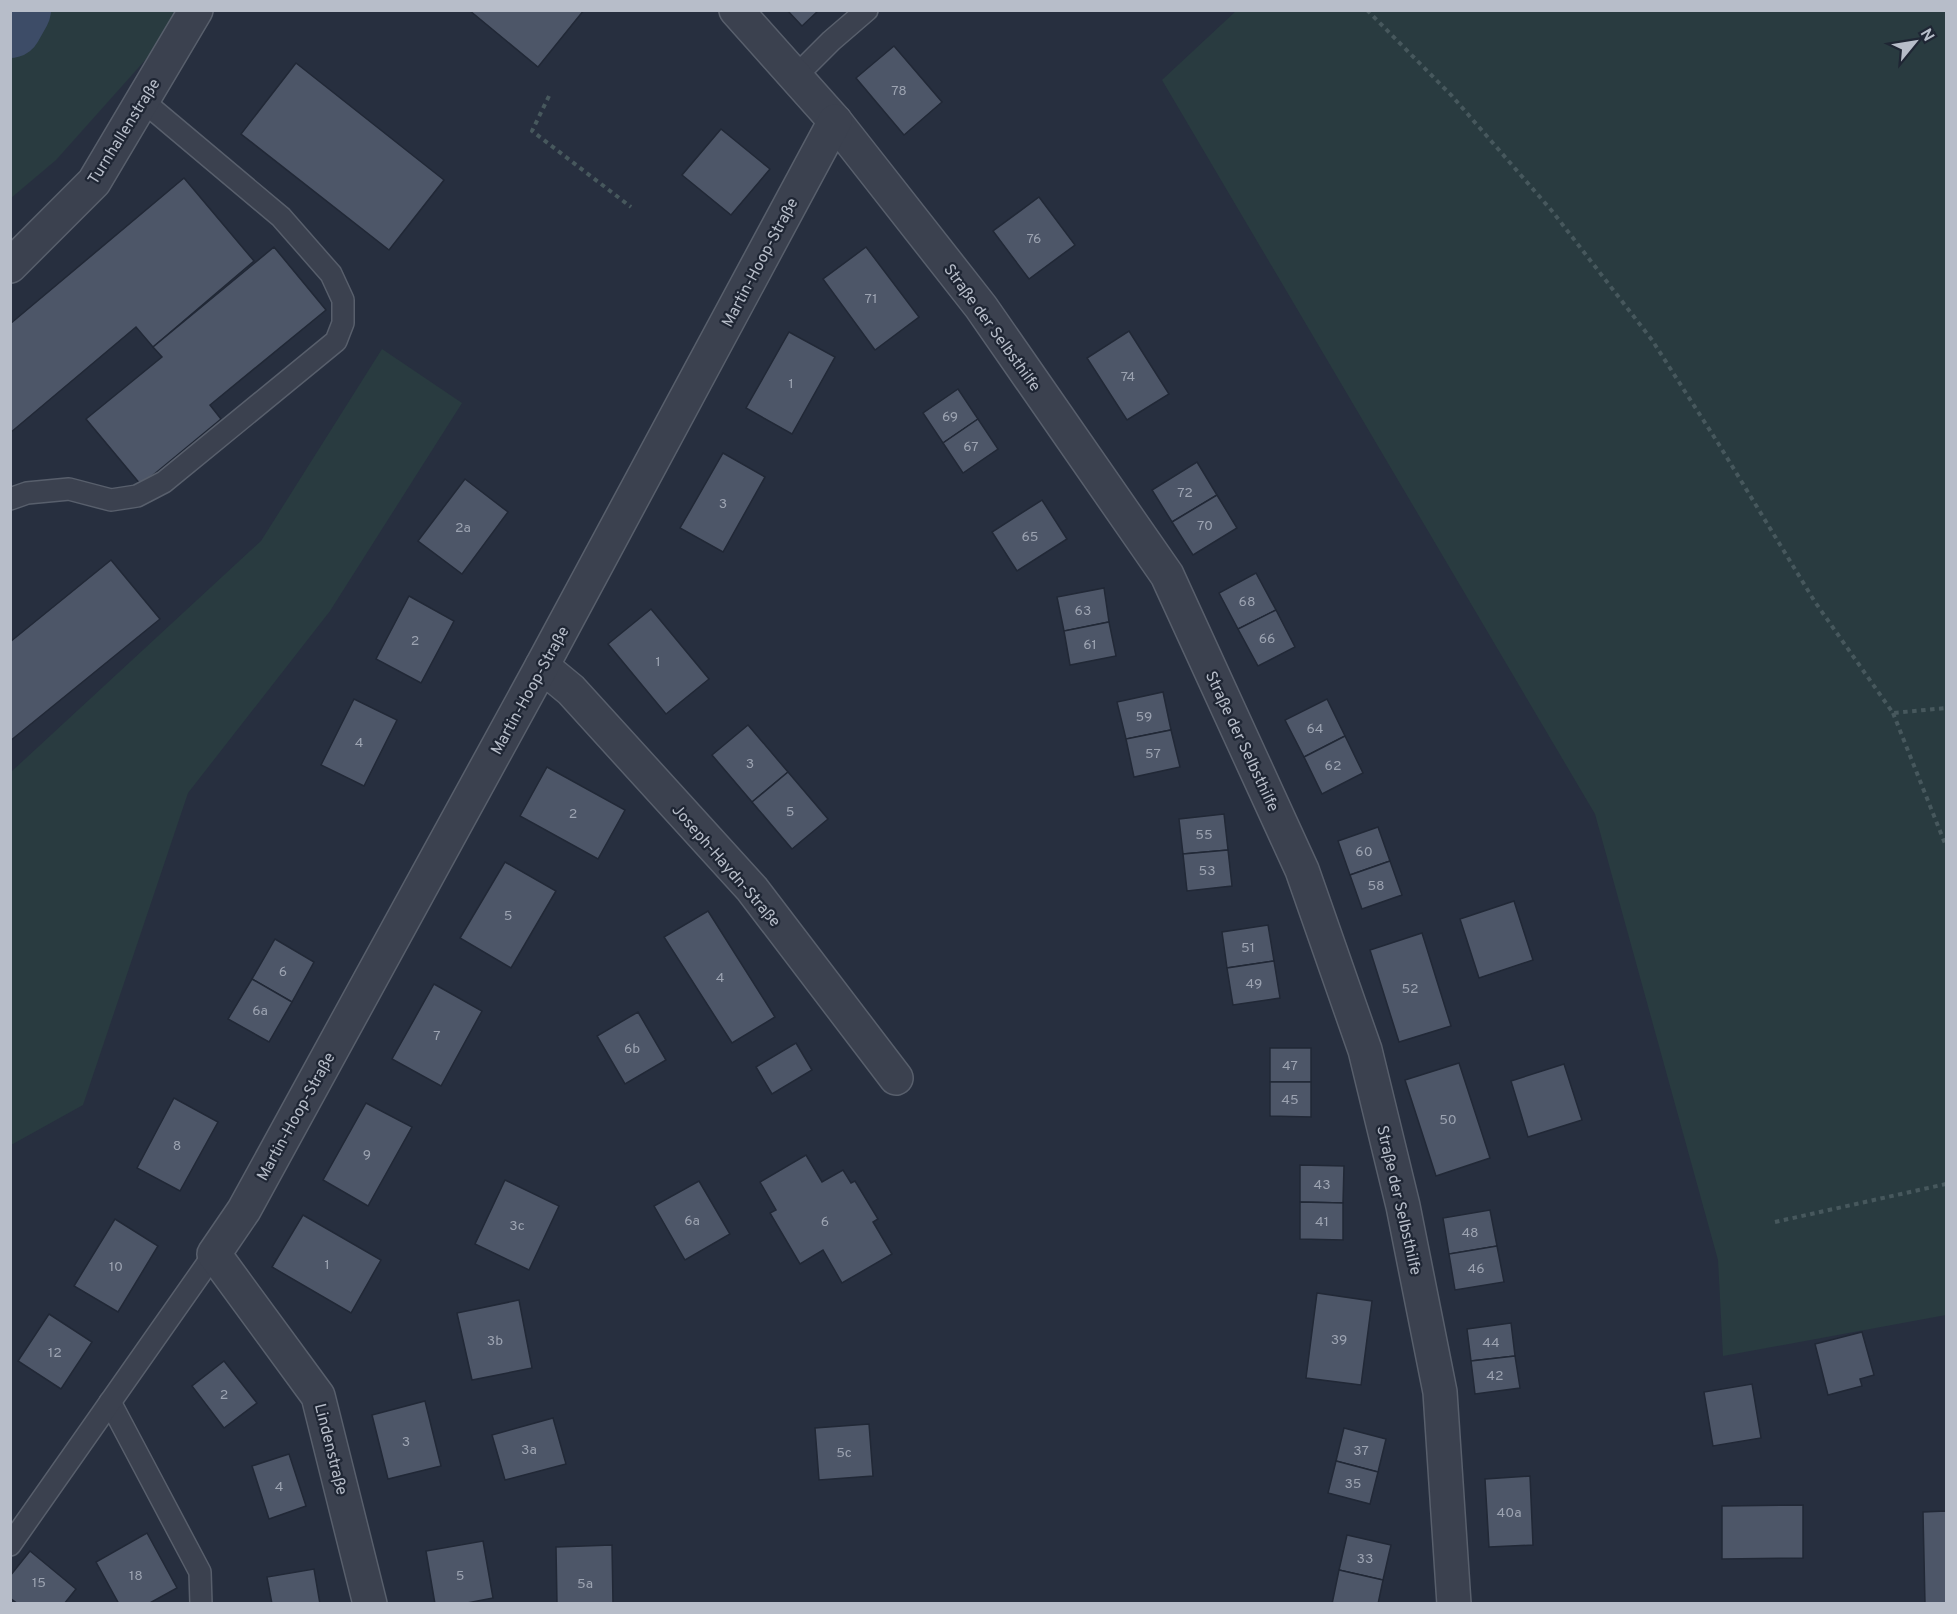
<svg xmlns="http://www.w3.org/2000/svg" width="1957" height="1614" font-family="Overpass,sans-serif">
  <rect width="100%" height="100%" fill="#272f3f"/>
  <g fill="#293b40">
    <polygon points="11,11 189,11 56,160 11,198"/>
    <polygon points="1236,11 1946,11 1946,1315 1723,1356 1718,1260 1595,814 1162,80"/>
    <polygon points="382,349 462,403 330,611 188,793 83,1105 11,1145 11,772 261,541"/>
  </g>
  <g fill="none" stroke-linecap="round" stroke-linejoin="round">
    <polyline stroke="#3d4c67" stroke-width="64" points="10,26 19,10"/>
  </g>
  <g fill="#4d5668" stroke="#212836" stroke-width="1.5">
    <polygon points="469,10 584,10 538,67"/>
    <polygon points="787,10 819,10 802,26"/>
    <polygon points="894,46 942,102 904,135 856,78"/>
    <polygon points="296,63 444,180 389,250 241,134"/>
    <polygon points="721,129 770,169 731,215 682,175"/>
    <polygon points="184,178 254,261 153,347 136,327 10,433 10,324"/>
    <polygon points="1039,197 1075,245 1029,279 993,231"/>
    <polygon points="274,247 326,310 210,405 221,419 141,485 86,419 162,357 153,347"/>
    <polygon points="866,247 919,317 875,350 823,279"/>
    <polygon points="1129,331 1169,394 1127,420 1087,358"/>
    <polygon points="789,332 835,357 792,434 746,408"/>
    <polygon points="958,389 978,419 943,443 923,413"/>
    <polygon points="978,419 998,449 963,473 943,443"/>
    <polygon points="723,453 765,477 723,552 680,528"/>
    <polygon points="1197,462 1217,495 1172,522 1152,490"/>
    <polygon points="465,479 508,512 462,574 418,541"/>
    <polygon points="1217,495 1237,528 1193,555 1172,522"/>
    <polygon points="1042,500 1067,539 1017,571 992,532"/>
    <polygon points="111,560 160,619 10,741 10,642"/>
    <polygon points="1256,573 1276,610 1238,629 1219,593"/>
    <polygon points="1104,588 1109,622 1064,631 1057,597"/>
    <polygon points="409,596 454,621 421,683 376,659"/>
    <polygon points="651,609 709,679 666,714 608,644"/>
    <polygon points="1276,610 1295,647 1258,666 1238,629"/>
    <polygon points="1109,622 1116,656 1070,665 1064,631"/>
    <polygon points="1163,692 1171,730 1126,739 1117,702"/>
    <polygon points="354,699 397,720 364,786 321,765"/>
    <polygon points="1327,699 1345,736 1304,757 1285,720"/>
    <polygon points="748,725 788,772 752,802 712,755"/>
    <polygon points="1171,730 1180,767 1134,777 1126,739"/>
    <polygon points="1345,736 1363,773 1322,794 1304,757"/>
    <polygon points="547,767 625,810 598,859 520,816"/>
    <polygon points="788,772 828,819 792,849 752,802"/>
    <polygon points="1224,814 1228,850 1183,854 1179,819"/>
    <polygon points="1378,827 1390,861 1350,875 1338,841"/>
    <polygon points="1228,850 1232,886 1187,891 1183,854"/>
    <polygon points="1390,861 1402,895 1362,909 1350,875"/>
    <polygon points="505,862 556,891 511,968 460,938"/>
    <polygon points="1514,901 1533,960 1479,978 1460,919"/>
    <polygon points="708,911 775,1017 732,1043 664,937"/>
    <polygon points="1268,925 1274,961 1227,968 1222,932"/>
    <polygon points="1422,933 1451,1026 1399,1042 1370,950"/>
    <polygon points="275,939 314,962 292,1002 252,979"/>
    <polygon points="1274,961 1280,998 1233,1005 1227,968"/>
    <polygon points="252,979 292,1002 269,1042 228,1019"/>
    <polygon points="434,984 482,1011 441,1086 392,1059"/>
    <polygon points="638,1012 666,1060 625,1084 597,1036"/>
    <polygon points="796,1043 812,1070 772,1094 756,1067"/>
    <rect x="1270" y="1048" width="41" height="34"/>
    <polygon points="1459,1063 1490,1158 1436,1176 1405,1080"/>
    <polygon points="1564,1064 1582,1120 1528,1137 1511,1081"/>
    <polygon points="1270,1082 1311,1082 1311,1117 1270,1116"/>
    <polygon points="174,1098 218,1122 180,1191 137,1168"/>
    <polygon points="366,1103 412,1127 368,1206 323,1180"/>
    <polygon points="806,1155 822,1182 843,1170 851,1183 855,1181 878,1219 873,1222 892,1254 842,1283 823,1250 800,1264 770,1213 776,1210 760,1182"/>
    <polygon points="1300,1165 1344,1166 1343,1203 1300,1202"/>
    <polygon points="505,1180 559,1206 529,1270 475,1244"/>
    <polygon points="699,1181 730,1234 685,1260 654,1206"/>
    <polygon points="1300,1202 1343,1203 1343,1240 1300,1239"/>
    <polygon points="1490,1210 1497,1246 1449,1254 1443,1218"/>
    <polygon points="303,1215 381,1260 351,1313 272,1267"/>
    <polygon points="115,1219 158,1246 118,1312 74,1286"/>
    <polygon points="1497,1246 1504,1282 1455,1290 1449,1254"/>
    <polygon points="1317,1293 1372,1301 1361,1385 1306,1378"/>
    <polygon points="519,1300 532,1368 472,1380 457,1313"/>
    <polygon points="49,1314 92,1342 61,1389 18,1361"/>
    <polygon points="1511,1323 1515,1356 1471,1361 1467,1329"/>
    <polygon points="1862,1332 1874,1375 1860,1379 1862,1386 1828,1395 1815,1344"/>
    <polygon points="1515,1356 1520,1388 1475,1394 1471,1361"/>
    <polygon points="224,1361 257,1403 224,1428 192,1386"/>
    <polygon points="1752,1384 1761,1438 1713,1446 1704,1392"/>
    <polygon points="425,1401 441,1466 388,1479 372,1415"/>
    <polygon points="553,1418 566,1464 505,1480 492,1435"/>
    <polygon points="869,1424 873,1476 819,1480 815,1428"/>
    <polygon points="1344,1428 1386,1439 1378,1472 1336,1461"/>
    <polygon points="289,1454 306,1506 269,1519 252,1466"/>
    <polygon points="1336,1461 1378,1472 1370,1504 1328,1493"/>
    <polygon points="1530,1476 1533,1545 1489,1547 1485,1479"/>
    <polygon points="1803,1505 1803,1558 1722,1559 1722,1506"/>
    <polygon points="1946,1511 1946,1604 1925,1604 1923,1512"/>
    <polygon points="147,1533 177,1588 148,1604 119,1604 96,1562"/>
    <polygon points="1347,1535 1391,1545 1383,1580 1339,1570"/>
    <polygon points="483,1541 493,1598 462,1604 435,1604 426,1551"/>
    <polygon points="612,1545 613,1604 557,1604 556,1547"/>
    <polygon points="30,1551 76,1589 64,1604 18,1604 10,1598 10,1576"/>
    <polygon points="314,1569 320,1604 272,1604 267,1577"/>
    <polygon points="1339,1570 1383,1580 1378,1604 1332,1604"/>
  </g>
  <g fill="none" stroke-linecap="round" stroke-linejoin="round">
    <g stroke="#585f6c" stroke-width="24">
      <g id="service">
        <polyline points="795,77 831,41 867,10"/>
        <polyline points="10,499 27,493 69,489 111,500 137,496 164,482 336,341 343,323 343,300 331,274 281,217 143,101"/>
        <polyline points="110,1402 200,1572 201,1604"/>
        <polyline points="10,1545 214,1254"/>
      </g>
    </g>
    <g stroke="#585f6c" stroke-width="36">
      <g id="minor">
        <polyline points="736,10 835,121 981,307 1167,575 1302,870 1365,1050 1403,1206 1440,1392 1454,1604"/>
        <polyline points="10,266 94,182 196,10"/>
        <polyline points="542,666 571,690 752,889 896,1078"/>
        <polyline points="370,1604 318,1396 214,1254 244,1210 542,666 835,121"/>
      </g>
    </g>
    <g stroke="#47585d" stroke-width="4" stroke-dasharray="4.5 4.5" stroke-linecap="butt">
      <polyline points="1367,10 1452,96 1552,211 1652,340 1718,443 1815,602 1893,713 1946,708"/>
      <polyline points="549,96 532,131 631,207"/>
      <polyline points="1893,713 1946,846"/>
      <polyline points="1775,1222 1946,1184"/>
    </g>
    <use href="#service" stroke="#3b414f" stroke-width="21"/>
    <use href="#minor" stroke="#3b414f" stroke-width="33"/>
  </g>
  <g text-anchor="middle" stroke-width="4.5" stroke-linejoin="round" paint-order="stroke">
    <g font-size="14" fill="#9ca3b1">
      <text x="899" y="95">78</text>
      <text x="1034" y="243">76</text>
      <text x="871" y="303">71</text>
      <text x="1128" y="381">74</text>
      <text x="791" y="388">1</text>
      <text x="950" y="421">69</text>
      <text x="971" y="451">67</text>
      <text x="1185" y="497">72</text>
      <text x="723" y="508">3</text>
      <text x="1205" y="530">70</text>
      <text x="463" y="532">2a</text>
      <text x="1030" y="541">65</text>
      <text x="1247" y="606">68</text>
      <text x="1083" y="615">63</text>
      <text x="1267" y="643">66</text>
      <text x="415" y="645">2</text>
      <text x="1090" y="649">61</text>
      <text x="658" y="666">1</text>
      <text x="1144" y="721">59</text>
      <text x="1315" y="733">64</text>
      <text x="359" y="747">4</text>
      <text x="1153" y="758">57</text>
      <text x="750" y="768">3</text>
      <text x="1333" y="770">62</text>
      <text x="790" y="816">5</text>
      <text x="573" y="818">2</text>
      <text x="1204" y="839">55</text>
      <text x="1364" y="856">60</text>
      <text x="1207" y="875">53</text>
      <text x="1376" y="890">58</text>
      <text x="508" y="920">5</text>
      <text x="1248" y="952">51</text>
      <text x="283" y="976">6</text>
      <text x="720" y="982">4</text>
      <text x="1254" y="988">49</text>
      <text x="1410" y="993">52</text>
      <text x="260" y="1015">6a</text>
      <text x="437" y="1040">7</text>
      <text x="632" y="1053">6b</text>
      <text x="1290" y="1070">47</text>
      <text x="1290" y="1104">45</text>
      <text x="1448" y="1124">50</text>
      <text x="177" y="1150">8</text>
      <text x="367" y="1159">9</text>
      <text x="1322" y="1189">43</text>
      <text x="692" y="1225">6a</text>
      <text x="825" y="1226">6</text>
      <text x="1322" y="1226">41</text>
      <text x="517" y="1230">3c</text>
      <text x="1470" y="1237">48</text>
      <text x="327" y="1269">1</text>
      <text x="116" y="1271">10</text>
      <text x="1476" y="1273">46</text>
      <text x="1339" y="1344">39</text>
      <text x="495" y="1345">3b</text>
      <text x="1491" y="1347">44</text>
      <text x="55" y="1357">12</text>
      <text x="1495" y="1380">42</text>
      <text x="224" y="1399">2</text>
      <text x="406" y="1446">3</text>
      <text x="529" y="1454">3a</text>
      <text x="1361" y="1455">37</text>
      <text x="844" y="1457">5c</text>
      <text x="1353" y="1488">35</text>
      <text x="279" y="1491">4</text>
      <text x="1509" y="1517">40a</text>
      <text x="1365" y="1563">33</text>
      <text x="136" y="1580">18</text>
      <text x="460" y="1580">5</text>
      <text x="39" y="1587">15</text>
      <text x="585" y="1588">5a</text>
    </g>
    <g font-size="16" fill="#b7bdc9" stroke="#1f2634">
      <text transform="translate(123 131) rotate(-58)" y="6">Turnhallenstraße</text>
      <text transform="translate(759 262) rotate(-62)" y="6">Martin-Hoop-Straße</text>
      <text transform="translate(993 327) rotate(54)" y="6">Straße der Selbsthilfe</text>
      <text transform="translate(529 690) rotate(-61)" y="6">Martin-Hoop-Straße</text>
      <text transform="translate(1243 741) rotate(65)" y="6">Straße der Selbsthilfe</text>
      <text transform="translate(727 865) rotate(49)" y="6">Joseph-Haydn-Straße</text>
      <text transform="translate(295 1116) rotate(-61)" y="6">Martin-Hoop-Straße</text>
      <text transform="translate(1400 1200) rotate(77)" y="6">Straße der Selbsthilfe</text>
      <text transform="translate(332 1449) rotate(76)" y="6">Lindenstraße</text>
    </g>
  </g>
  <rect width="1957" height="1614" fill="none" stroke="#b7bdc9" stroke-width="24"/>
  <g transform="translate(1915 42) rotate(60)" stroke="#1f2634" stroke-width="4.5" paint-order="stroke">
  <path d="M0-4.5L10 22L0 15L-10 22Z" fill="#b7bdc9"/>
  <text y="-9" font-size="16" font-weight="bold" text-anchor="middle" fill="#b7bdc9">N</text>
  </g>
</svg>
